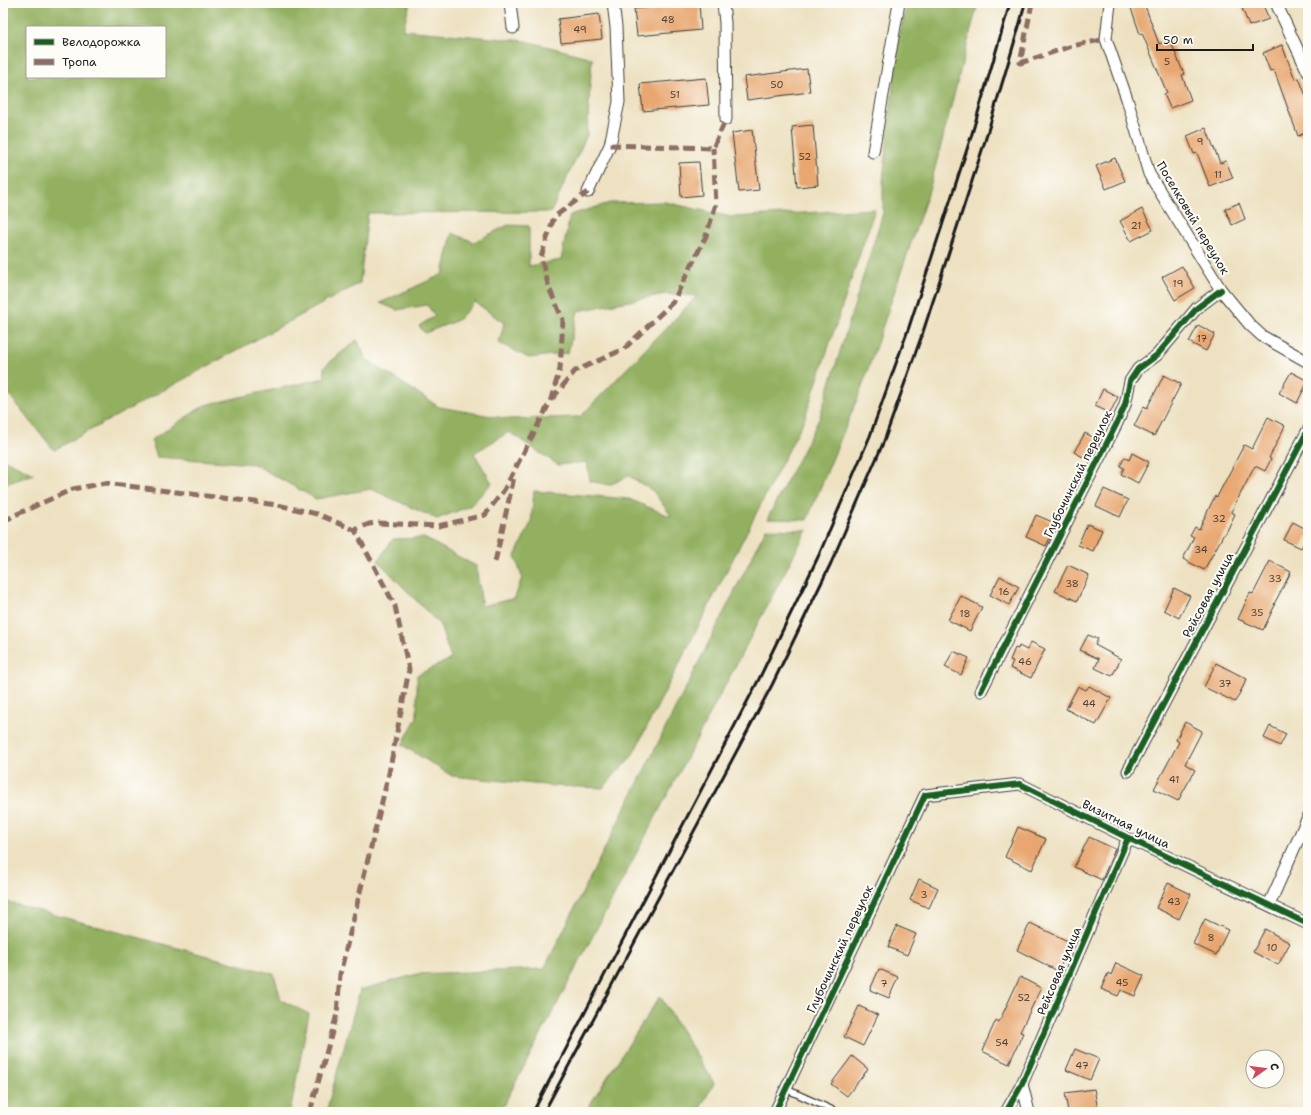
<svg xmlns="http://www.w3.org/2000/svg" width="1311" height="1115" font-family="'Shantell Sans',sans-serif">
  <rect width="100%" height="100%" fill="#fdfcf7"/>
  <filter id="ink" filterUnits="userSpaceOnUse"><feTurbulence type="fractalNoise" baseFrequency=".025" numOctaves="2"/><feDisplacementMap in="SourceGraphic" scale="8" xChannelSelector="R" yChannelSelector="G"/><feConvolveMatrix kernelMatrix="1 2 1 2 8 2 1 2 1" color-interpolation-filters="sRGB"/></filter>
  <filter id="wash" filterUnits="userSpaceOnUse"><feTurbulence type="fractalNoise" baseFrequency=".012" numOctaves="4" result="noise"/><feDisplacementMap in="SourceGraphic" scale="16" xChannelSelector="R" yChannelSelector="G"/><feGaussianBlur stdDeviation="0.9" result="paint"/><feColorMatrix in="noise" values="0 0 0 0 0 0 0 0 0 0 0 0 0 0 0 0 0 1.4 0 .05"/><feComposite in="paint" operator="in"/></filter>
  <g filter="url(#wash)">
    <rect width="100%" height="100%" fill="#ede1c1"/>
    <g fill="#93b061" stroke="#58663e" fill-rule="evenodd">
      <path d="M3,3H410L403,30L526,41L592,58L587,135L551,212L368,213L360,283L54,450L3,387ZM27,27H165V77H27Z"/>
      <polygon points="908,3 978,3 930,187 861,390 807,520 767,519 819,419 883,213 883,181 899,32"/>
      <polygon points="665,202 731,217 875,209 804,420 632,756 603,788 555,786 452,776 402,745 417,717 417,675 451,659 440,625 378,561 393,539 424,538 476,566 482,606 515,598 522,577 515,556 531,523 534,491 629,499 672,517 653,491 629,476 609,485 590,481 587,462 558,465 509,432 474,453 492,483 470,506 437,519 371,489 316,499 254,464 157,457 151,440 205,405 325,378 324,367 357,340 366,359 439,407 509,419 580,417 697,296 665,294 578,311 568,353 529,358 499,343 504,323 475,302 458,320 425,333 419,326 435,316 427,305 397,310 380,303 443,274 452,233 474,242 508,225 529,226 529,266 561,260 570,215 610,203"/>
      <polygon points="3,459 34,474 3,485"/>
      <polygon points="766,529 807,530 500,1112 326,1112 360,990 417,974 544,969"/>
      <polygon points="3,901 274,974 281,1000 309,1014 290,1112 3,1112"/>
      <polygon points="660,996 714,1083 698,1112 585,1112"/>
    </g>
    <g id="blocks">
      <g fill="#e8a771">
        <polygon points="699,3 701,30 637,36 634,9"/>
        <polygon points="1135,3 1144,3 1159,44 1170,40 1184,74 1182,75 1191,100 1170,108 1164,94 1167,93 1142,33 1140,34 1130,5"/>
        <polygon points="1255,3 1262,3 1269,19 1249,26 1242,8"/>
        <polygon points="599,14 602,39 561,43 558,19"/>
        <polygon points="1282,45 1295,79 1299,78 1308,101 1308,132 1298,136 1274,70 1270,71 1263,53"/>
        <polygon points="807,69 810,92 747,100 744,77"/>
        <polygon points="706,78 709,105 643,111 640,84"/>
        <polygon points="813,125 818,185 797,187 792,127"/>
        <polygon points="1206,128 1220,163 1226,161 1233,178 1210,187 1197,153 1194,154 1187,136"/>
        <polygon points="752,130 759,190 739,192 732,133"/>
        <polygon points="1115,158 1125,181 1106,189 1096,166"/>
        <polygon points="699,162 702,195 681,197 679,163"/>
        <polygon points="1239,203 1245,219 1232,225 1225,209"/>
        <polygon points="1142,209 1153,230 1131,241 1120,221"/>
        <polygon points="1182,266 1195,288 1175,300 1162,277"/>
        <polygon points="1198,325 1215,334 1206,351 1189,342"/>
        <polygon points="1291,372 1308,381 1297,403 1279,393"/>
        <polygon points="1164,375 1181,384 1154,436 1134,426 1144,406 1147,408"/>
        <polygon points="1103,389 1118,397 1110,413 1095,406"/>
        <polygon points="1268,417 1285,426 1269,458 1271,459 1265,471 1255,466 1231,512 1235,514 1226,533 1225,532 1204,570 1183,559 1194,537 1190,536 1195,527 1199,529 1215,496 1217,497 1244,445 1252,449"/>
        <polygon points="1085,433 1100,441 1090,461 1074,452"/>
        <polygon points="1132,453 1149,462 1138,483 1121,474 1124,468 1120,466 1125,457 1129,460"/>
        <polygon points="1104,489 1128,500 1120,517 1096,506"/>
        <polygon points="1036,515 1057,524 1046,546 1026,537"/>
        <polygon points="1293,522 1308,530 1308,536 1301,548 1284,540"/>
        <polygon points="1087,524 1102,530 1093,551 1078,545"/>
        <polygon points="1270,561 1291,572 1274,604 1275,605 1263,630 1238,619 1250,593 1253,594"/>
        <polygon points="1068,565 1089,575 1077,601 1055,591"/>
        <polygon points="1000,576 1019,587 1009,605 990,595"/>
        <polygon points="1174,588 1190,596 1179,618 1164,610"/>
        <polygon points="961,596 982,607 970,631 948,620"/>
        <polygon points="1088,635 1098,639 1095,645 1121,659 1112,676 1095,668 1099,659 1080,650"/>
        <polygon points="1031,642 1045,649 1031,678 1010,668 1013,661 1010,660 1015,648 1018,649 1019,646 1027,650"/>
        <polygon points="953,651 969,658 961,675 945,667"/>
        <polygon points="1216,663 1247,679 1235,702 1204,687"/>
        <polygon points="1078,686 1086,690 1089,686 1111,698 1096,725 1066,709"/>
        <polygon points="1185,722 1202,731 1185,764 1195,770 1178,801 1154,789 1179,742 1176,740"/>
        <polygon points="1270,726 1286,734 1280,746 1264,738"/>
        <polygon points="1018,827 1046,839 1032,870 1005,857"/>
        <polygon points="1089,837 1115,849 1102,880 1074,867"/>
        <polygon points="919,879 938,888 929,908 910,900"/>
        <polygon points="1168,883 1191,894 1179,919 1156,908"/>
        <polygon points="1205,919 1228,930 1216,955 1193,944"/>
        <polygon points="1030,923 1072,943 1058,971 1017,950"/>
        <polygon points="897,926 916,934 907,955 888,947"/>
        <polygon points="1265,929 1290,943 1278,965 1253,952"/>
        <polygon points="1116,963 1144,976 1135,996 1121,990 1118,996 1101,989 1108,973 1111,975"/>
        <polygon points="879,969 898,977 889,998 870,990"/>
        <polygon points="1020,977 1041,988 1020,1032 1023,1033 1009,1064 982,1051 996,1020 999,1022"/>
        <polygon points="859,1006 878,1015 863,1046 844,1037"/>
        <polygon points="1075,1049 1099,1059 1090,1080 1066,1070"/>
        <polygon points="852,1056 868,1069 847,1096 831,1084"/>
        <polygon points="1094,1089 1098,1109 1079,1112 1068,1112 1065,1093"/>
      </g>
    </g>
  </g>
  <g filter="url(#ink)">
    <use href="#blocks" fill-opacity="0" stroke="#3b3a35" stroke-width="1"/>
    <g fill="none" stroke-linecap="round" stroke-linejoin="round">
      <g stroke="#3b3a35" stroke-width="8">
        <polyline id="service" points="786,1089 837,1112"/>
      </g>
      <g stroke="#3b3a35" stroke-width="13">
        <g id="minor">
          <polyline points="510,3 513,28"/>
          <polyline points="723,3 725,23 726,119"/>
          <polyline points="1110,3 1106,39 1127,99 1149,174 1221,290 1250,325 1262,336 1308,362"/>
          <polyline points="1276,3 1308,72"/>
          <polyline points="873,152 899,3"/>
          <polyline points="588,192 610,145 619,102 616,27 613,3"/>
          <polyline points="981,691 1116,425 1125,405 1130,381 1138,369 1157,355 1197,308 1221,290"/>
          <polyline points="1128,771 1308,430"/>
          <polyline points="1269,905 1308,817"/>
          <polyline points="1022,1084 1029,1112"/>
          <polyline points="775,1112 925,795 1020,784 1128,838 1308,924"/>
          <polyline points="1006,1112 1022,1084 1128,838"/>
        </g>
      </g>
      <use href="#service" stroke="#fff" stroke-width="5.5"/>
      <use href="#minor" stroke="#fff" stroke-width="11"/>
      <g stroke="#1c1c1c" stroke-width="3">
        <polyline points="533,1112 759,679 818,557 870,436 909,327 971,137 1010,3"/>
        <polyline points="544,1112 772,685 831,563 884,441 923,332 985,141 1020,23 1025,3"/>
      </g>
      <g stroke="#8d6e63" stroke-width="5" stroke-dasharray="10 5" stroke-linecap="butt">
        <polyline points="1032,3 1020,63 1072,46 1106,39"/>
        <polyline points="610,145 713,148 726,119"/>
        <polyline points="552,399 575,371 624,349 673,302 706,236 716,204 713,148"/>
        <polyline points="3,522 15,515 73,489 105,483 278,505 317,514 355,530 369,524 377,523 438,526 485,515 504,490 550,402 560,369 563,320 549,288 541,257 554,217 588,192"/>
        <polyline points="495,562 514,477"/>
        <polyline points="310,1112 337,1014 340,974 389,773 409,670 395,606 355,530"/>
      </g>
      <g stroke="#fdfcf7" stroke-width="8">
        <g id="cycleway">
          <polyline points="981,691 1116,425 1125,405 1130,381 1138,369 1157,355 1197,308 1221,290"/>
          <polyline points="1128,771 1308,430"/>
          <polyline points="775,1112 925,795 1020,784 1128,838 1308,924"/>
          <polyline points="1006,1112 1022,1084 1128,838"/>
        </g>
      </g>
      <use href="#cycleway" stroke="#1b5e20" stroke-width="6"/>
    </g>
  </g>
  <g text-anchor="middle" stroke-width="4" stroke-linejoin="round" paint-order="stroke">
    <g font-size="10" fill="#4f3f31">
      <text x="668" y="23">48</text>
      <text x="580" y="33">49</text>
      <text x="1167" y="65">5</text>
      <text x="777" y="88">50</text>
      <text x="675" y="98">51</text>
      <text x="1200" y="145">9</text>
      <text x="805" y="160">52</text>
      <text x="1218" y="178">11</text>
      <text x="1136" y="229">21</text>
      <text x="1178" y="287">19</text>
      <text x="1202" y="342">17</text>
      <text x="1219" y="522">32</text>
      <text x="1201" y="553">34</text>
      <text x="1275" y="582">33</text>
      <text x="1072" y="587">38</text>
      <text x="1004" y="595">16</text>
      <text x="1257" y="616">35</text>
      <text x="965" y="617">18</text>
      <text x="1025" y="665">46</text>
      <text x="1225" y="687">37</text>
      <text x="1089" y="707">44</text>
      <text x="1174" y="783">41</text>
      <text x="924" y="898">3</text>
      <text x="1174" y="905">43</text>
      <text x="1211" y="941">8</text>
      <text x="1272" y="951">10</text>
      <text x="1122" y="986">45</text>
      <text x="884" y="987">7</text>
      <text x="1024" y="1001">52</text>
      <text x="1002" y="1046">54</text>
      <text x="1082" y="1069">47</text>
    </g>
    <g font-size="12" fill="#1c1c1c" stroke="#fdfcf7">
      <text transform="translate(1193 218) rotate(59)" y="4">Поселковый переулок</text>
      <text transform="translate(1078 474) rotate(-64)" y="4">Глубочинский переулок</text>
      <text transform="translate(1208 595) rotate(-62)" y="4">Рейсовая улица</text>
      <text transform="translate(1126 824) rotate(26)" y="4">Визитная улица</text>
      <text transform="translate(840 949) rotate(-65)" y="4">Глубочинский переулок</text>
      <text transform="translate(1059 971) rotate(-67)" y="4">Рейсовая улица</text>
    </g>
  </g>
  <rect width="1311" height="1115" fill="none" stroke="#fdfcf7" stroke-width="16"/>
  <rect x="26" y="26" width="140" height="52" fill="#fdfcf7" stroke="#a3a29f"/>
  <rect x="34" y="39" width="20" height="6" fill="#1b5e20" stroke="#a3a29f"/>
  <text x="62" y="46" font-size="12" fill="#1c1c1c">Велодорожка</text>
  <rect x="34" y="59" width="20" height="6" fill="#8d6e63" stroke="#a3a29f"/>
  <text x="62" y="66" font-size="12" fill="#1c1c1c">Тропа</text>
  <g transform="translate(1265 1069) rotate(76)"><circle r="19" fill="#fdfcf7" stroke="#a3a29f"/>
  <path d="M0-3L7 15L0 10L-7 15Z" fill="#d1495b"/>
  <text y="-6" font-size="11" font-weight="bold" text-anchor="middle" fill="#1c1c1c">С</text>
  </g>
  <path d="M1157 44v6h96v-6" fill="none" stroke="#1c1c1c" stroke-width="2"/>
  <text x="1163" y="44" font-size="12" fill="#1c1c1c" stroke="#fdfcf7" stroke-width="3" paint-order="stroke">50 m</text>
</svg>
